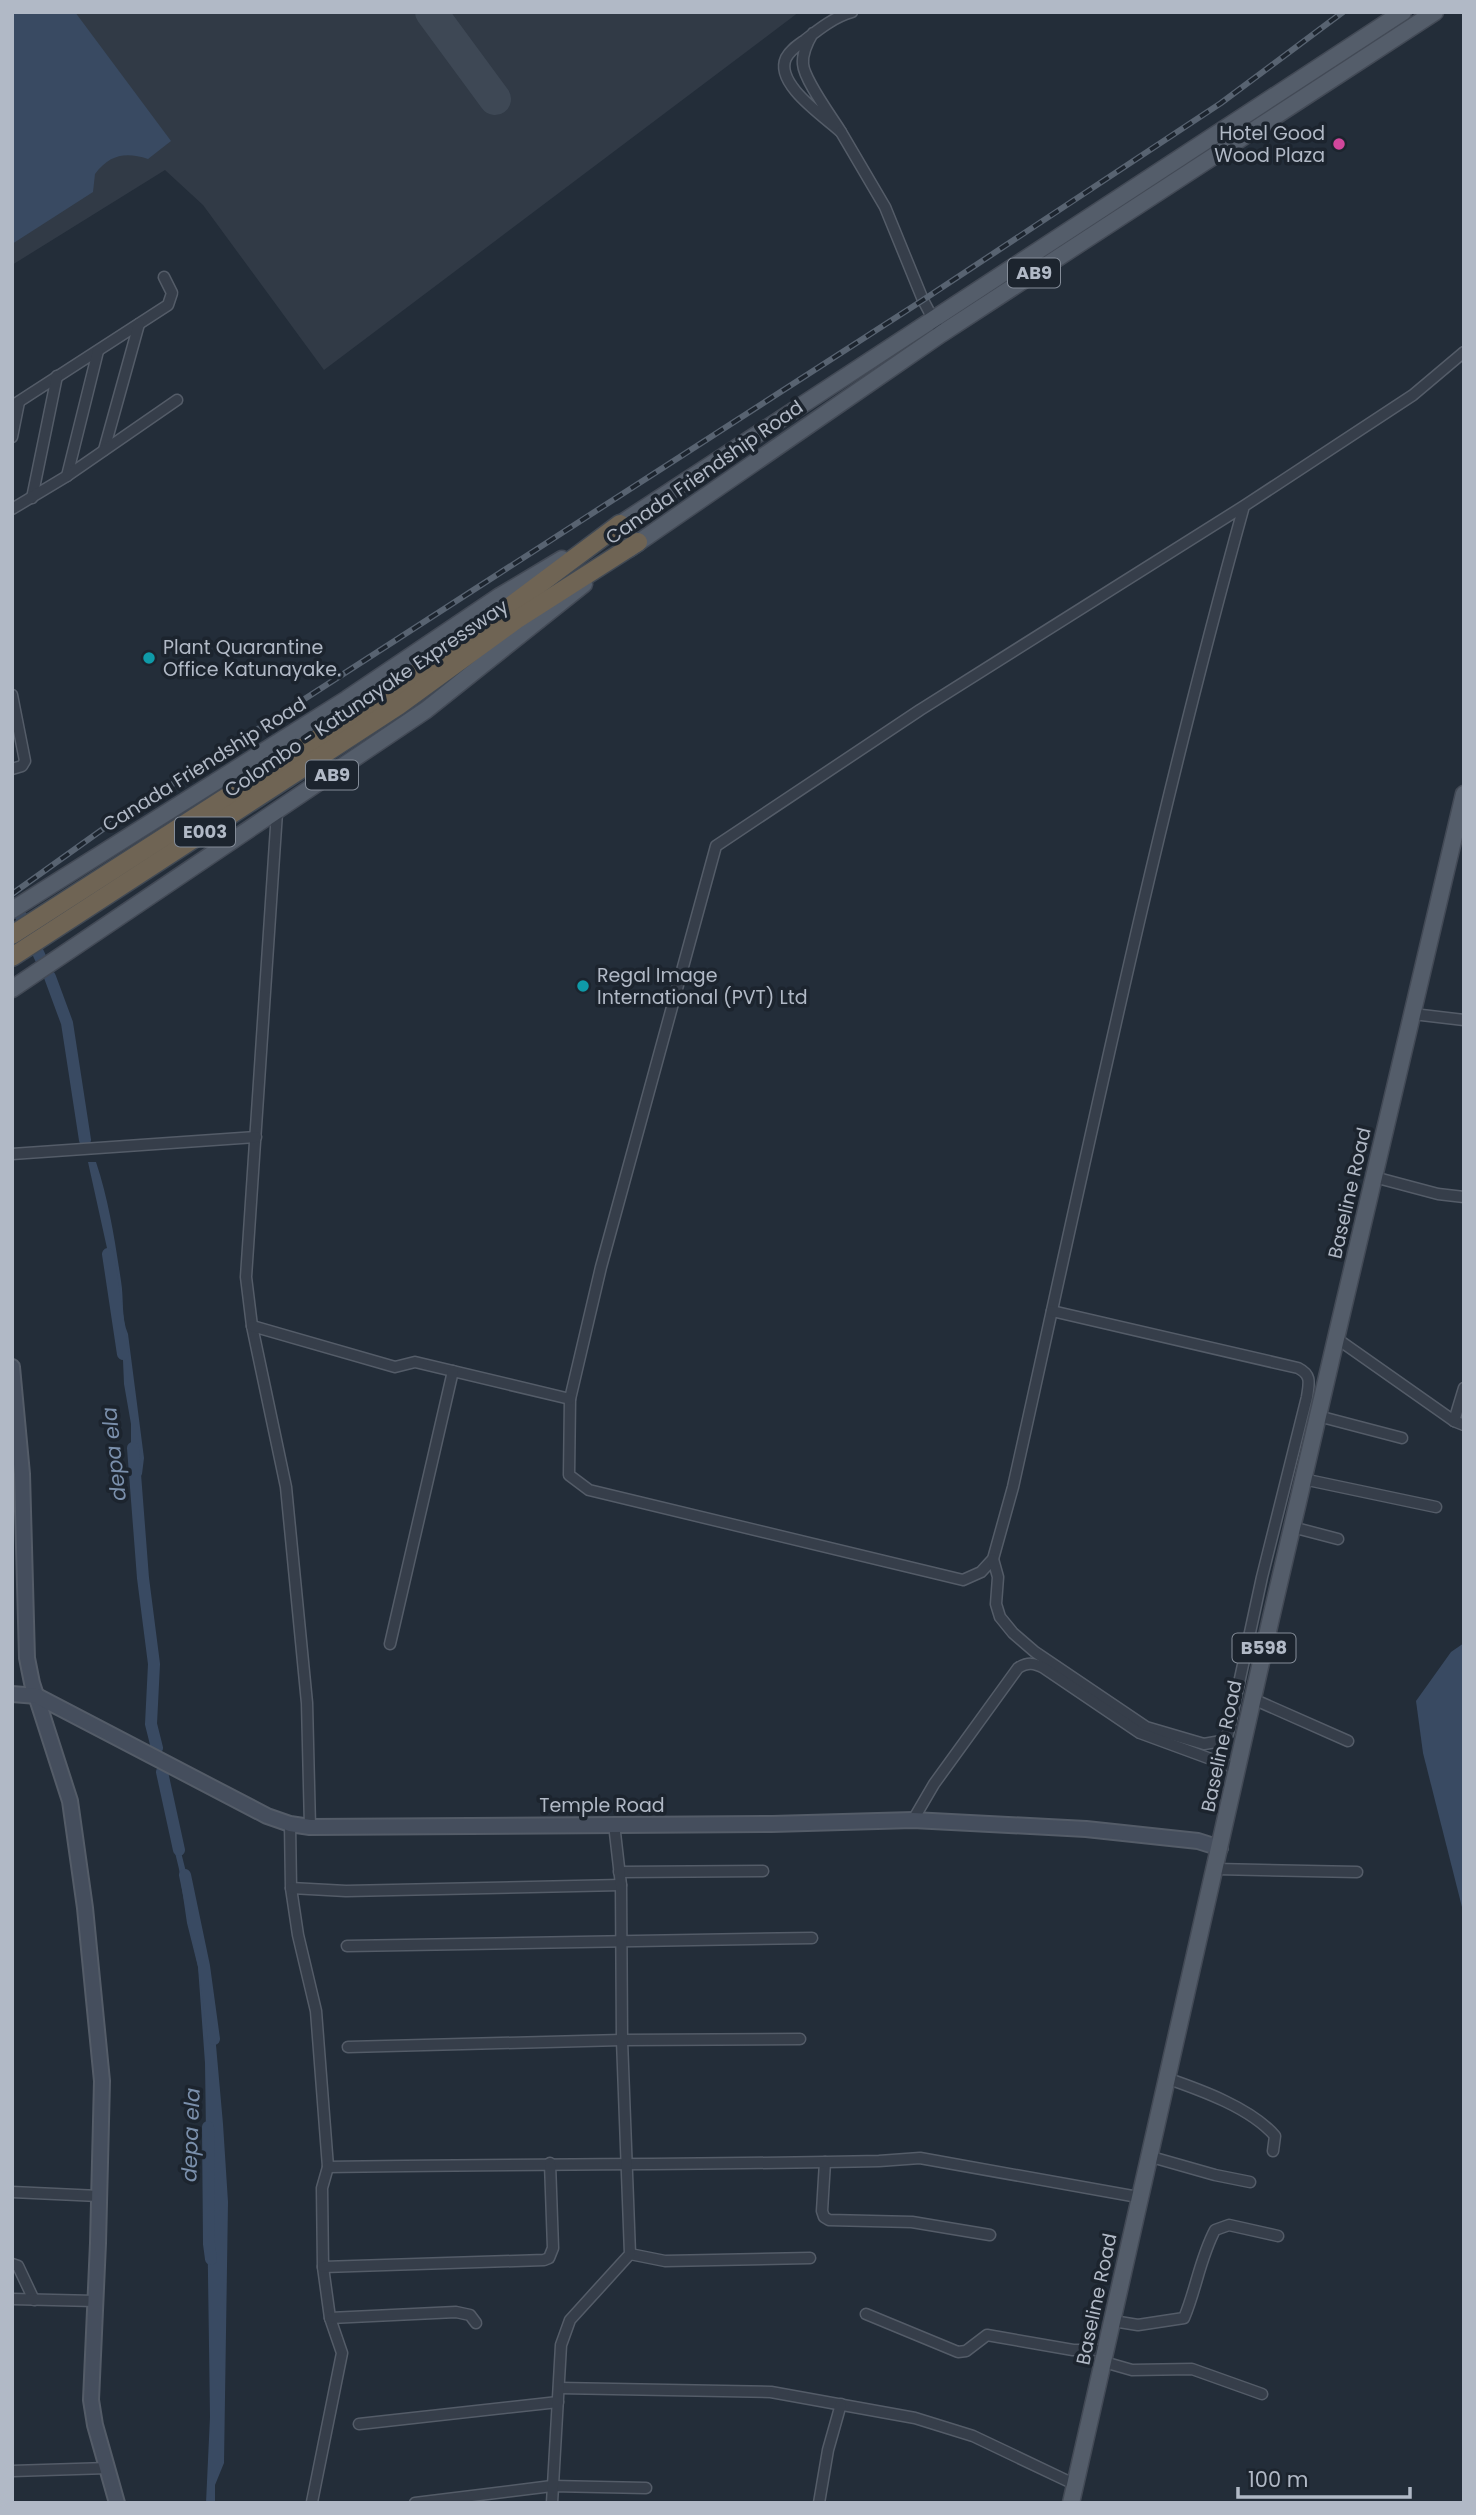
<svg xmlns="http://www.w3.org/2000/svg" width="1476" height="2515" font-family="Poppins,sans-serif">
  <rect width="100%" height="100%" fill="#232d39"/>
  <polygon fill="#313a46" points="12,12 799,12 324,370 203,205 165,170 12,265"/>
  <g fill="#394a62">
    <path d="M12,12H75L171,141L148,159C126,152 110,154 95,174L93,192L12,244Z"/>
    <path d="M88,1162H96C109,1201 115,1241 121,1281C124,1298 121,1319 128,1334L144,1458L142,1474L139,1480L131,1446V1424L124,1384L122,1337L118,1322V1298Z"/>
    <polygon points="1464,1643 1464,1915 1423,1753 1416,1701 1451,1652"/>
    <polygon points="171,1836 177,1836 186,1872 191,1916 204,1966 210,1979 208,2001 215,2034 223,2124 228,2202 224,2463 215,2485 215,2503 206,2503 210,2417 205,2063 198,1967 187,1923 179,1869"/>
  </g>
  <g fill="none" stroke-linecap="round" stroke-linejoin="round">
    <g stroke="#394a62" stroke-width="12">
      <polyline points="21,916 41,959"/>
      <polyline points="50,977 67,1023 85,1140"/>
      <polyline points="108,1254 123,1354"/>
      <polyline points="133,1448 143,1578 154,1664 151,1724 157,1748"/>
      <polyline points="162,1772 179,1850"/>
      <polyline points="185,1875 204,1966 214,2039"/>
      <polyline points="208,2127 209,2244 211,2259"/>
    </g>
    <polyline stroke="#3e4855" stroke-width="32" points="431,12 495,99"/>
    <g stroke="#545c68" stroke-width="13">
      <g id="street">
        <path d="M813,33C807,43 802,53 803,64C804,80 832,117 841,132C825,117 774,84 786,58C790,50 798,45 805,40C819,29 834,17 852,12"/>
        <polyline points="841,132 885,207 923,300 941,334"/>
        <polyline points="12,406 168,305 172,293 164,277"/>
        <polyline points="12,437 19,402"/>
        <polyline points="104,450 139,324"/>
        <polyline points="67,476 98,351"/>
        <polyline points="32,498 57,376"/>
        <path d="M1244,506C1154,830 1086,1159 1013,1487L993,1559L981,1572L963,1580L589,1490L569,1475L570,1399L601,1267L716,846L920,710L1244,506L1413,395L1464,352"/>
        <polyline points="12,509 67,476 177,400"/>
        <polyline points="12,695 25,761 22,766 12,769"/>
        <polyline points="277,812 246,1277 252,1326 286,1487 307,1703 310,1827"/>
        <polyline points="1413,1014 1464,1020"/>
        <polyline points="12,1154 256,1137"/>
        <polyline points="1374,1177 1438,1194 1464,1197"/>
        <polyline points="252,1326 395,1367 415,1362 570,1399"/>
        <polyline points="1336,1338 1454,1421 1464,1425"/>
        <polyline points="1318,1416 1402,1438"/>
        <polyline points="1454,1421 1464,1388"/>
        <polyline points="1303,1479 1436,1507"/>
        <polyline points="1292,1527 1338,1539"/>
        <path d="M993,1559L998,1577L996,1604L1000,1617L1013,1633L1035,1652L1146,1727L1204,1744L1221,1741L1228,1734L1262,1577L1307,1397C1309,1383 1312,1375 1298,1368L1052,1311"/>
        <polyline points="390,1644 453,1371"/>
        <polyline points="1253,1699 1348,1741"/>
        <path d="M913,1820L934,1784L1018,1668C1028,1662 1034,1663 1044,1668L1140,1733L1238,1769"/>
        <polyline points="290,1824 291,1888 298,1935 316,2011 328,2167 322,2188 323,2267 330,2318 342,2353 312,2502"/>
        <polyline points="1216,1869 1357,1872"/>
        <polyline points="619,1872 763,1871"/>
        <polyline points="291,1888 346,1891 621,1885"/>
        <polyline points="347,1946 812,1938"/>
        <polyline points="348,2047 622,2040 800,2039"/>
        <path d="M1166,2078C1201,2090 1251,2108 1275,2136L1273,2151"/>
        <polyline points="1148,2156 1215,2175 1250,2182"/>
        <polyline points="825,2162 822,2211 824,2217 829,2220 912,2222 990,2235"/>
        <path d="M328,2167C512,2164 696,2165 879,2161L920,2158L1138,2197"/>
        <polyline points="12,2192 99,2196"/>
        <polyline points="630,2254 665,2261 810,2258"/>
        <polyline points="12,2264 18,2266 34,2300"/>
        <polyline points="323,2267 544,2260 549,2258 553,2248 550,2163"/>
        <polyline points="12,2299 95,2301"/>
        <polyline points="866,2314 958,2352 966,2351 987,2335 1073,2350 1106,2350"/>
        <polyline points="330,2318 456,2312 470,2315 476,2323"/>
        <path d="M1113,2321L1138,2325L1184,2318C1196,2290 1200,2258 1215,2230L1229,2225L1278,2236"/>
        <polyline points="1104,2362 1132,2370 1192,2369 1262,2394"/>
        <polyline points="559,2388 771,2392 915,2418 973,2436 1076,2485"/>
        <polyline points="359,2424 558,2402"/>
        <polyline points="12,2471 108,2468"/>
        <polyline points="415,2503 552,2486 646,2488"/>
        <polyline points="552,2503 561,2345 570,2320 630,2254 622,2040 621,1885 614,1824"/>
        <polyline points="819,2503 828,2450 841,2404"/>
      </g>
    </g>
    <g stroke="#545c68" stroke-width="18">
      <g id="secondary">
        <polyline points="12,1367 22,1474 27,1658 32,1683 70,1801 85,1908 102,2081 98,2243 91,2400 95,2425 117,2503"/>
        <polyline points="12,1694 37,1696 267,1816 290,1824 310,1827 772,1824 913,1820 1086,1829 1198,1841 1220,1848"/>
      </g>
    </g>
    <g stroke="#434a56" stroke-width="19">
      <g id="primary">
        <polyline points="611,530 1403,12"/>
        <polyline points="629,549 941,334 1435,12"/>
        <polyline points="12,910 347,699 500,596 562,559"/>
        <polyline points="12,989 426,710 584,584"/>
        <path d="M1071,2503C1138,2208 1204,1913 1271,1618C1334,1343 1400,1069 1464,794"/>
      </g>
    </g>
    <g stroke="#414954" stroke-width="21">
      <g id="highway">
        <polyline points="12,935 387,694 501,613 620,524"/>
        <polyline points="12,957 398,706 516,620 638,542"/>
      </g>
    </g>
    <use href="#street" stroke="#363e4a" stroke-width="10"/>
    <use href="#secondary" stroke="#454e5d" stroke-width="14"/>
    <use href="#primary" stroke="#545d6a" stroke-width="16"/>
    <use href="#highway" stroke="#6f6454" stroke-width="18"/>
    <g stroke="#586371" stroke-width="6">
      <polyline id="rail" points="12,894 103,829 923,300 1221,103 1343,12"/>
    </g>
    <use href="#rail" stroke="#1c242e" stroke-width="3.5" stroke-dasharray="10" stroke-linecap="butt"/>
  </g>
  <circle fill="#d1479c" stroke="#1c242e" stroke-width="2.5" cx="1339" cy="144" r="7"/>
  <g fill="#0f9aa8" stroke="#1c242e" stroke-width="2.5">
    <circle cx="149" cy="658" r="7"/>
    <circle cx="583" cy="986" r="7"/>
  </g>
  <g text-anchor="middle" stroke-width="7" stroke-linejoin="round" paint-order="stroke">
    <g fill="#1c242e" stroke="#848c98" stroke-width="2">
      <rect x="1008" y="258.5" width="52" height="29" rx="5"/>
      <rect x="306" y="760.5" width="52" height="29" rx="5"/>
      <rect x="175" y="817.5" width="60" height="29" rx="5"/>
      <rect x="1232.5" y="1633.5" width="63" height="29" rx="5"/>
    </g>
    <g font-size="18" font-weight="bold" fill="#b1b9c6">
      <text x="1034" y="279">AB9</text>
      <text x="332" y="781">AB9</text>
      <text x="205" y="838">E003</text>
      <text x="1264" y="1654">B598</text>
    </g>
    <g font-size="19" fill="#b1b9c6" stroke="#1c242e" text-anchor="start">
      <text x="1325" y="140" text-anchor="end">Hotel Good<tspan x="1325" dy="22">Wood Plaza</tspan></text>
      <text x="163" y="654">Plant Quarantine<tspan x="163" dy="22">Office Katunayake.</tspan></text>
      <text x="597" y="982">Regal Image<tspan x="597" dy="22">International (PVT) Ltd</tspan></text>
    </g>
    <g font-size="19" fill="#b1b9c6" stroke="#1c242e">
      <text transform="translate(704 472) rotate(-35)" y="7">Canada Friendship Road</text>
      <text transform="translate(366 698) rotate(-34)" y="7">Colombo - Katunayake Expressway</text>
      <text transform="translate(204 764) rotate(-32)" y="7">Canada Friendship Road</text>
      <text transform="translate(1349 1193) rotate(-77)" y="7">Baseline Road</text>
      <text transform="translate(1221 1746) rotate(-78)" y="7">Baseline Road</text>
      <text x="602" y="1812">Temple Road</text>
      <text transform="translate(1096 2299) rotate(-78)" y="7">Baseline Road</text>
    </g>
    <g font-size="21" font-style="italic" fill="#7b90ac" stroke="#1c242e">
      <text transform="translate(114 1454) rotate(-96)" y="7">depa ela</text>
      <text transform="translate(191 2135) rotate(-88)" y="7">depa ela</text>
    </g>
  </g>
  <rect width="1476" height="2515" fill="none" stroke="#b1b9c6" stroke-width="28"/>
  <path d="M1238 2487v10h172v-10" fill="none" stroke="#b1b9c6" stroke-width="3.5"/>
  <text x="1248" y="2487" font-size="21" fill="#b1b9c6" stroke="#1c242e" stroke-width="5" paint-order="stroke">100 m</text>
</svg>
